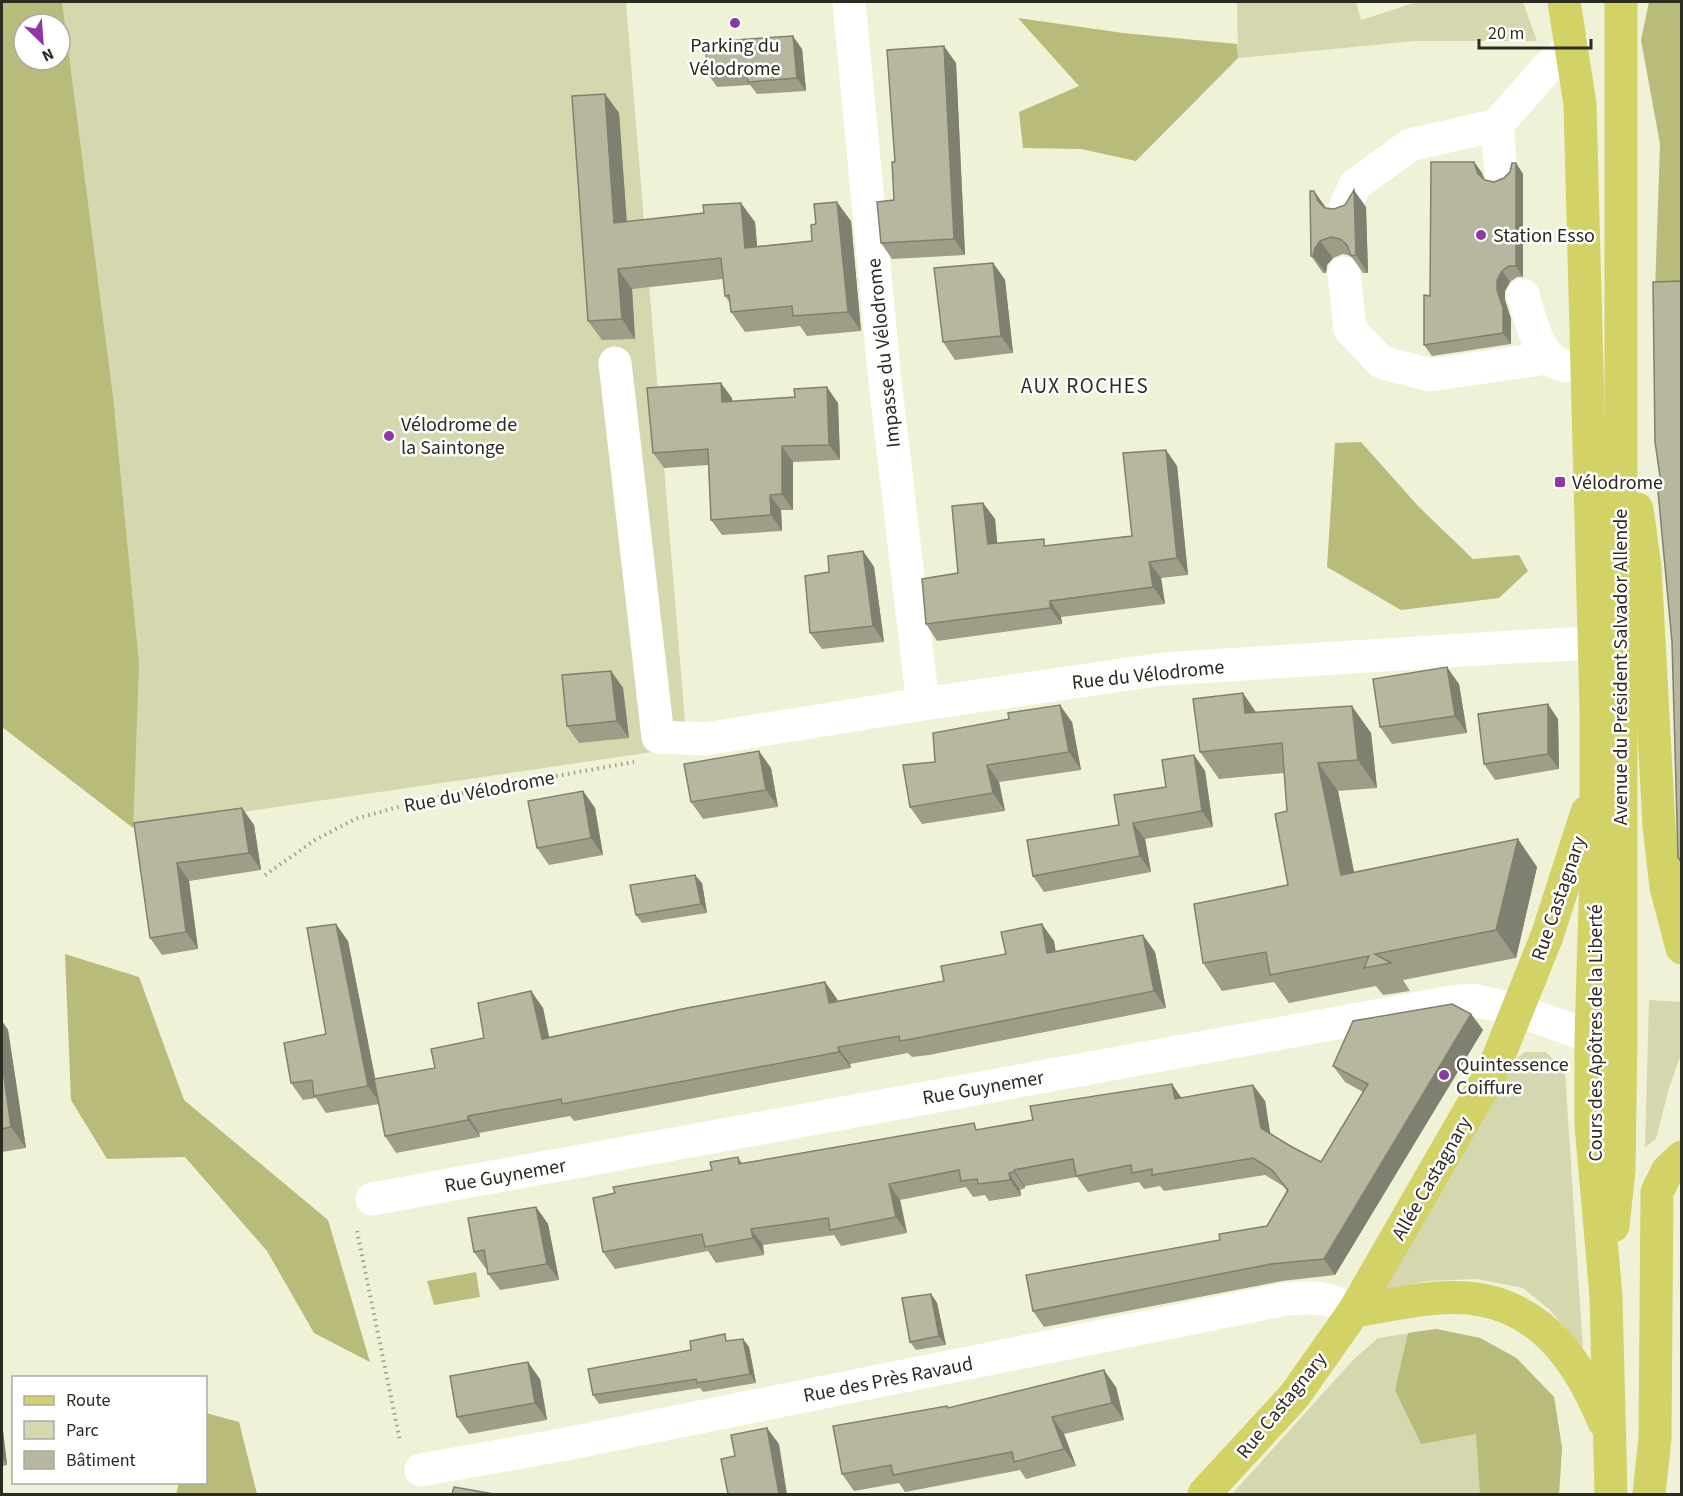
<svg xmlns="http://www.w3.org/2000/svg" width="1683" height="1496" font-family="'Source Sans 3',sans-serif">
  <rect width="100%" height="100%" fill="#f0f2d7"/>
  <g fill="#d5d7ae">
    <polygon points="51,2 626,2 687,747 133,828 131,714 60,60 60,24"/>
    <polygon points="1237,2 1356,2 1361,20 1417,2 1523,2 1537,41 1415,41 1238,58"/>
    <polygon points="1649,1000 1681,1002 1681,1054 1669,1088 1656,1139 1645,1147"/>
    <polygon points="1525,1052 1546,1052 1565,1072 1583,1350 1550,1310 1523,1288 1477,1279 1428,1281 1379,1291 1504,1068"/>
    <polygon points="1436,1329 1480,1338 1517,1358 1554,1397 1562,1448 1559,1494 1232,1494 1354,1359 1378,1338"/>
  </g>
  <g fill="#b9bb7a" fill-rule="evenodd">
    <path d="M2,2H62L113,397L139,664L133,828L2,727ZM24,24H60V60H24Z"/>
    <polygon points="1649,2 1681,2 1681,288 1655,292 1660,144 1641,40"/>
    <polygon points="1018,18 1123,33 1237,44 1238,58 1136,161 1081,149 1023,148 1019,112 1079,86"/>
    <polygon points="1361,442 1418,506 1473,559 1519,555 1528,571 1499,598 1401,610 1327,567 1335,443"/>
    <polygon points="65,954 139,977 184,1100 328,1220 370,1362 314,1333 267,1251 185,1157 107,1159 71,1100"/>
    <polygon points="1436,1329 1480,1338 1516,1358 1554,1397 1562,1448 1559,1494 1480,1494 1476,1434 1421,1444 1395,1390 1408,1333"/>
    <polygon points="206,1413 239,1422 257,1494 176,1494 179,1483 206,1482"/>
  </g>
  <polygon fill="#bcbe7c" points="476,1272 480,1297 434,1305 427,1281"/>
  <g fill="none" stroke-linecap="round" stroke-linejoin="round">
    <g stroke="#9e9f8b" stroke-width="4" stroke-dasharray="1.5 4.5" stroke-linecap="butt">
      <polyline points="265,875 315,840 355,819 423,800 634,762"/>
      <polyline points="357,1231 400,1441"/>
    </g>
    <g stroke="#fff" stroke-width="33">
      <polyline points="849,2 885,381 923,704"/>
      <polyline points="1501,174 1497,125 1547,68 1573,45"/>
      <polyline points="1345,208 1355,185 1410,145 1497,125"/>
      <polyline points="1344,273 1350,329 1381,362 1430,375 1547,358"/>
      <path d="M1523,295C1531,319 1537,361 1566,366"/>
      <polyline points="615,363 658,737 705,739 923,704 1163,669 1511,647 1596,643"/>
      <polyline points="372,1199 1452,1002 1473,1000 1518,1010 1591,1037 1618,1036"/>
      <path d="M421,1470L566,1444L1286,1299C1318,1297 1324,1296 1354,1311"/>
    </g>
    <g stroke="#d2d266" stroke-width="33">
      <polyline points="1564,2 1580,104 1596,709 1596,874 1591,1037 1591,1125 1606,1296 1611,1494"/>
      <polyline points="1637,509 1645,567 1659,826 1666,887 1682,948"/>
      <polyline points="1613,1226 1619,1170 1621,1036 1621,2"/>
      <path d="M1354,1311C1394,1305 1441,1292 1482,1300C1546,1312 1581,1366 1604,1422"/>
      <polyline points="1204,1494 1295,1395 1354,1311 1494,1068 1547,936 1587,812"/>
      <polyline points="1649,1494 1655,1438 1657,1192 1668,1170 1682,1157"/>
    </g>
  </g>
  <g fill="#9d9d88">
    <polygon points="802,49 806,91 757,94 750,85 717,87 708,74"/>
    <polygon points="956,63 965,255 892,259 881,243 894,200 895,162"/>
    <polygon points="605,94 619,113 627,222 755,222 757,246 812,241 851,221 861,331 807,336 800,326 745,332 731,312 730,303 725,296 723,279 632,289 635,339 602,340 588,321"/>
    <polygon points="1474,162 1482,173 1485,180 1494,182 1504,178 1516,163 1523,174 1523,277 1517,277 1510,282 1505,291 1505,300 1511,319 1511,344 1432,356 1424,345"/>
    <polygon points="1366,207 1368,273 1363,273 1351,256 1343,254 1333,258 1327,265 1326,273 1323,273 1311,256 1326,208 1334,209"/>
    <polygon points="993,263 1005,280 1013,353 955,360 943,342"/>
    <polygon points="732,398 732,401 838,403 840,460 793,462 793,510 781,510 782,531 722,535 711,520 708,465 664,468 653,453"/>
    <polygon points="1166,450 1177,466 1188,575 1161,578 1165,604 1061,617 1062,624 937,641 926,624 958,573 983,503 995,519 997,543 1048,546 1132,536"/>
    <polygon points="863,551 874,567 884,642 822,649 810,633 829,572"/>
    <polygon points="611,671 623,688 629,738 579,743 567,726"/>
    <polygon points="1459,684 1467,733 1392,744 1380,727"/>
    <polygon points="1256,713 1371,733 1377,788 1338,791 1354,872 1537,867 1516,958 1403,980 1410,991 1383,995 1376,986 1289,1003 1274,982 1222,991 1203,963 1288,885 1287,811 1284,773 1219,779 1200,752"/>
    <polygon points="1558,719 1559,769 1495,780 1484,764"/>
    <polygon points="1072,722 1081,770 999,782 1005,811 922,824 910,807 935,762"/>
    <polygon points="1194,755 1205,771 1213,827 1145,839 1151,872 1044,892 1033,876 1119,825 1166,787"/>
    <polygon points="771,768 778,807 703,819 691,802"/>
    <polygon points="583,791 595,808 603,855 549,865 537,848"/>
    <polygon points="242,808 254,825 261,870 189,881 198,949 162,955 150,938 134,823"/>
    <polygon points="702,883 707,913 642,923 636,915"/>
    <polygon points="348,941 375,1079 435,1068 484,1038 531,991 543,1008 549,1037 825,982 837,999 837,1001 944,981 1006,954 1054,941 1055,951 1155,952 1166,1008 929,1055 912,1057 908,1053 850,1064 851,1068 574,1121 570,1116 479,1133 480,1137 396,1153 385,1136 379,1104 326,1113 316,1098 303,1100 291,1083 326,1034"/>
    <polygon points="1471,1014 1483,1030 1335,1275 1282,1281 1044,1327 1033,1311 1220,1240 1267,1226 1287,1191 1283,1186 1265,1175 1164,1191 1160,1186 1144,1189 1139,1182 1088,1192 1077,1177 1025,1186 1025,1188 1020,1190 1021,1196 989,1201 985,1195 973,1197 966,1187 900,1200 907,1233 841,1246 834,1235 763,1245 764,1255 716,1263 708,1251 615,1269 603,1252 615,1193 712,1170 738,1157 742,1163 979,1130 1182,1098 1253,1085 1265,1101 1270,1134 1292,1147 1321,1162 1363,1092 1345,1082 1333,1066"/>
    <polygon points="2,1021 8,1030 26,1148 2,1152"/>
    <polygon points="536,1207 548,1224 559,1280 500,1290 488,1274 487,1269 486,1269 474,1252"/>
    <polygon points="931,1294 937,1303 946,1345 916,1350 910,1342"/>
    <polygon points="743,1339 749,1347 756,1383 703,1392 700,1388 599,1404 593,1395 691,1350 729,1341"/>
    <polygon points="540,1379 547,1420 469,1434 457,1417"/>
    <polygon points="1116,1387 1124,1420 1064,1434 1076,1466 1026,1479 1020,1470 905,1492 899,1483 854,1491 842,1474 947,1406 949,1408"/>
    <polygon points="2,1422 7,1465 2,1466"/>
  </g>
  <g fill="#7f806f">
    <polygon points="793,36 802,49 806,91 797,78"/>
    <polygon points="944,46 956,63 965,255 954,239"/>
    <polygon points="605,94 619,113 628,242 614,223"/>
    <polygon points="1474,162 1482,173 1486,185 1478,174"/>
    <polygon points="1516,163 1523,174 1523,277 1516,266"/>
    <polygon points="1354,190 1366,207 1368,273 1356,255"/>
    <polygon points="1314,191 1327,209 1318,201"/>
    <polygon points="837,202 851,221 861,331 848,312"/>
    <polygon points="741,203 755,222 759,267 745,248"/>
    <polygon points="1320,241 1333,258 1327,265 1326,273 1313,256 1315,248"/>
    <polygon points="993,263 1005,280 1013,353 1001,336"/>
    <polygon points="618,269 632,289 635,339 622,319"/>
    <polygon points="1502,271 1510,282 1505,291 1505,300 1511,319 1511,344 1503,333 1497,290 1497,280"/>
    <polygon points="721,383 732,398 733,417 722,402"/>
    <polygon points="827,387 838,403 840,460 829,445"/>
    <polygon points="782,446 793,462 793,510 782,494"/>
    <polygon points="1166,450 1177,466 1188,575 1177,558"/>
    <polygon points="770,495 781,510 782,531 771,515"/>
    <polygon points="983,503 995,519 999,561 988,544"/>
    <polygon points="863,551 874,567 884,642 873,626"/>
    <polygon points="1149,562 1161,578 1165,604 1153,587"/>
    <polygon points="1050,601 1061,617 1062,624 1050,608"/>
    <polygon points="1447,667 1459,684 1467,733 1455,716"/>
    <polygon points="611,671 623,688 629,738 617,721"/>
    <polygon points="1243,693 1262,721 1245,713"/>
    <polygon points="1548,704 1558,719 1559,769 1548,754"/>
    <polygon points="1060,705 1072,722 1081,770 1069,752"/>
    <polygon points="1352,706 1371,733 1377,788 1358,760"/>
    <polygon points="759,751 771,768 778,807 766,790"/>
    <polygon points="1194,755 1205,771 1213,827 1202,811"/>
    <polygon points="1318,763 1338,791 1360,903 1341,875"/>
    <polygon points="987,765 999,782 1005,811 993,793"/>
    <polygon points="583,791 595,808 603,855 591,838"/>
    <polygon points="242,808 254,825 261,870 249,853"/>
    <polygon points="1133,823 1145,839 1151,872 1140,856"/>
    <polygon points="1518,839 1537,867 1516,958 1496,930"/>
    <polygon points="177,863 189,881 198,949 186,932"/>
    <polygon points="695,875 702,883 707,913 701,904"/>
    <polygon points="336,924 348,941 380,1103 368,1086"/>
    <polygon points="1042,924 1054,941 1059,970 1047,953"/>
    <polygon points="1143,935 1155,952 1166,1008 1154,991"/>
    <polygon points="825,982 837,999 840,1020 829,1003"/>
    <polygon points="531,991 543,1008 553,1056 542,1039"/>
    <polygon points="1471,1014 1483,1030 1335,1275 1324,1259"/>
    <polygon points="2,1021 8,1030 26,1148 11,1127 2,1062"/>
    <polygon points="838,1047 850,1064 851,1068 839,1052"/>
    <polygon points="1172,1084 1183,1100 1175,1099"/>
    <polygon points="1253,1085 1265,1101 1272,1144 1261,1128"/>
    <polygon points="468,1116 479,1133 480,1137 468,1120"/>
    <polygon points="1014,1170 1025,1186 1025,1188 1014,1172"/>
    <polygon points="1009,1173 1020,1190 1021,1196 1010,1180"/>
    <polygon points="889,1184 900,1200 907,1233 896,1217"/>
    <polygon points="536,1207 548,1224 559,1280 547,1264"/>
    <polygon points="751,1229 763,1245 764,1255 753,1238"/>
    <polygon points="931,1294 937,1303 946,1345 939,1336"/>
    <polygon points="743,1339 749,1347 756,1383 750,1374"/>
    <polygon points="528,1362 540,1379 547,1420 535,1403"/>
    <polygon points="1104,1370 1116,1387 1124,1420 1112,1403"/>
    <polygon points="1052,1417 1064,1434 1076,1466 1064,1449"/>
    <polygon points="2,1422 7,1465 2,1457"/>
    <polygon points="767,1428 779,1444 787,1494 779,1494"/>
  </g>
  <g fill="#b6b79e" stroke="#7f806f" stroke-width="1.5">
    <polygon points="793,36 797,78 748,82 747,72 708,74 705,42"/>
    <polygon points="944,46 954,239 881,243 877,202 894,200 892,162 895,162 887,50"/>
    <polygon points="605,94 614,223 704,213 703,205 741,203 745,248 812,241 811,225 816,224 814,204 837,202 848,312 793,316 792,306 731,312 729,295 725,296 721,258 618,269 622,319 588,321 572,96"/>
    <polygon points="1431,162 1474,162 1478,174 1485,180 1494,182 1504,178 1510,172 1512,163 1516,163 1516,266 1509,266 1502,271 1497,280 1497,290 1503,308 1503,333 1424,345 1424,295 1430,296"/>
    <polygon points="1354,190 1356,255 1351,256 1347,245 1340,239 1331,237 1320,241 1315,248 1313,256 1311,256 1310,191 1314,191 1318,201 1325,208 1334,209 1345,205"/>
    <polygon points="993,263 1001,336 943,342 934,268"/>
    <polygon points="1682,281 1682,864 1678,857 1672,642 1658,491 1662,490 1655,442 1653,282"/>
    <polygon points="721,383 722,402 795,397 794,389 827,387 829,445 782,446 782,494 770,495 771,515 711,520 708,449 653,453 647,388"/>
    <polygon points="1166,450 1177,558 1149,562 1153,587 1050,601 1050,608 926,624 922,579 958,573 952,506 983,503 988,544 1044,539 1044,546 1132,536 1123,453"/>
    <polygon points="863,551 873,626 810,633 805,576 829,572 828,556"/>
    <polygon points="1447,667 1455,716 1380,727 1373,679"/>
    <polygon points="611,671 617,721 567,726 562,675"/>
    <polygon points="1243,693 1245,713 1352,706 1358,760 1318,763 1341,875 1518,839 1496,930 1375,954 1391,963 1364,968 1369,956 1270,975 1266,952 1203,963 1194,904 1288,885 1275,814 1287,811 1282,743 1200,752 1193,699"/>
    <polygon points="1548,704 1548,754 1484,764 1478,714"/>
    <polygon points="1060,705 1069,752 987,765 993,793 910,807 903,765 935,762 933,733 1009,719 1008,713"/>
    <polygon points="759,751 766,790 691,802 684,764"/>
    <polygon points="1194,755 1202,811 1133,823 1140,856 1033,876 1027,840 1119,825 1114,795 1166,787 1162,760"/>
    <polygon points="583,791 591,838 537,848 528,801"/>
    <polygon points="242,808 249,853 177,863 186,932 150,938 134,823"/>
    <polygon points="695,875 701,904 636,915 630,885"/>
    <polygon points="336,924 368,1086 314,1096 312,1080 291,1083 284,1043 326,1034 307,928"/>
    <polygon points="1042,924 1047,953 1143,935 1154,991 917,1038 900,1041 899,1036 838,1047 839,1052 562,1104 561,1099 468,1116 468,1120 385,1136 374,1079 435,1068 431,1049 484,1038 478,1003 531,991 542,1039 682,1009 825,982 829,1003 944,981 941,966 1006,954 1001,932"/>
    <polygon points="1452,1004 1471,1014 1324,1259 1271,1264 1033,1311 1026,1275 1220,1240 1219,1234 1267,1226 1288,1190 1272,1170 1253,1158 1152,1175 1152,1169 1132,1173 1131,1165 1076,1176 1073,1159 1014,1170 1014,1172 1009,1173 1010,1180 978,1184 977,1179 961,1181 959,1170 889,1184 896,1217 830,1230 828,1218 751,1229 753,1238 705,1247 702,1234 603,1252 593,1198 615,1193 613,1187 712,1170 710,1162 738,1157 739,1164 974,1123 976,1130 1033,1120 1030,1106 1172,1084 1175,1099 1253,1085 1261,1128 1292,1147 1321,1162 1368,1084 1333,1066 1353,1021"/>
    <polygon points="2,1062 11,1127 2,1129"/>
    <polygon points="536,1207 547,1264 488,1274 484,1250 474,1252 468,1218"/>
    <polygon points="931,1294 939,1336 910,1342 902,1298"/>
    <polygon points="725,1334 726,1341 743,1339 750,1374 697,1383 696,1379 593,1395 588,1369 691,1350 690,1341"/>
    <polygon points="528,1362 535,1403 457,1417 450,1376"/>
    <polygon points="1104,1370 1112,1403 1052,1417 1064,1449 1014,1462 1012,1452 893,1475 891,1465 842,1474 833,1426 947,1406 948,1408"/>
    <polygon points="767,1428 779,1494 728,1494 721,1459 735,1456 731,1435"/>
    <polygon points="454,1487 494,1494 452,1494"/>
  </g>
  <g fill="#8f37a3" stroke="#fff" stroke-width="2">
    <circle cx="735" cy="23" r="6"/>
    <circle cx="1481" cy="235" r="6"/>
    <circle cx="389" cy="436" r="6"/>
    <rect x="1554" y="476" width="12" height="12" rx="3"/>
    <circle cx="1444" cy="1075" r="6"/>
  </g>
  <g text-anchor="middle" stroke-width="5" stroke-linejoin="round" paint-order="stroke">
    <g font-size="20" fill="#2b2b21" stroke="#fff" text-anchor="start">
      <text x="735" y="52" text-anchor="middle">Parking du<tspan x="735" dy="23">Vélodrome</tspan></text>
      <text x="1493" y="242">Station Esso</text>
      <text x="401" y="431">Vélodrome de<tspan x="401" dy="23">la Saintonge</tspan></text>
      <text x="1572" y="489">Vélodrome</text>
      <text x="1456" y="1071">Quintessence<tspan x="1456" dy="23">Coiffure</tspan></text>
    </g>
    <g font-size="20" fill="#2b2b21" stroke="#fff">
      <text transform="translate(883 353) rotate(-96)" y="7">Impasse du Vélodrome</text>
      <text transform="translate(1620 667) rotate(-90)" y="7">Avenue du Président Salvador Allende</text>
      <text transform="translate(1148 674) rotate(-6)" y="7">Rue du Vélodrome</text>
      <text transform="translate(479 791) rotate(-11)" y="7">Rue du Vélodrome</text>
      <text transform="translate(1558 898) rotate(-71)" y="7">Rue Castagnary</text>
      <text transform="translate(1595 1033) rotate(-90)" y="7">Cours des Apôtres de la Liberté</text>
      <text transform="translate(983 1087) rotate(-10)" y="7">Rue Guynemer</text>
      <text transform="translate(505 1175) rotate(-10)" y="7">Rue Guynemer</text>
      <text transform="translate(1431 1178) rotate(-60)" y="7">Allée Castagnary</text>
      <text transform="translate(888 1379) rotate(-11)" y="7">Rue des Près Ravaud</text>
      <text transform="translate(1281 1405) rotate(-51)" y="7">Rue Castagnary</text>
    </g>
    <g font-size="21" letter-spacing="1.5" fill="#2b2b21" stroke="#fff">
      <text x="1085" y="393">AUX ROCHES</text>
    </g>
  </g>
  <rect width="1683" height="1496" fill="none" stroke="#2b2b21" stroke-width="6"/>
  <rect x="12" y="1376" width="195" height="108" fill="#ffffff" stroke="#aaaaa6" stroke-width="1.5"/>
  <rect x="24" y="1396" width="30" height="9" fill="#d2d266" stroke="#aaaaa6" stroke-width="1.5"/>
  <text x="66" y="1406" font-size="18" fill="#2b2b21">Route</text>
  <rect x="24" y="1421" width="30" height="18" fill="#d5d7ae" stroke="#aaaaa6" stroke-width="1.5"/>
  <text x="66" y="1436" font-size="18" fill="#2b2b21">Parc</text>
  <rect x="24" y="1451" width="30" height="18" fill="#b6b79e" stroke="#aaaaa6" stroke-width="1.5"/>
  <text x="66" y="1466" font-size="18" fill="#2b2b21">Bâtiment</text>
  <g transform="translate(42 42) rotate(155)"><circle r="28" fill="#ffffff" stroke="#aaaaa6" stroke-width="1.5"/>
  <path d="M0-4.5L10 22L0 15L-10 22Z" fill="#8f37a3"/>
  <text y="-9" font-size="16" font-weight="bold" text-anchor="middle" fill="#2b2b21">N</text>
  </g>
  <path d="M1479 39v9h112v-9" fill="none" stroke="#2b2b21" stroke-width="3"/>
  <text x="1488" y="39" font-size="18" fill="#2b2b21" stroke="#ffffff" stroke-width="4.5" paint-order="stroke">20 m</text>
</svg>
